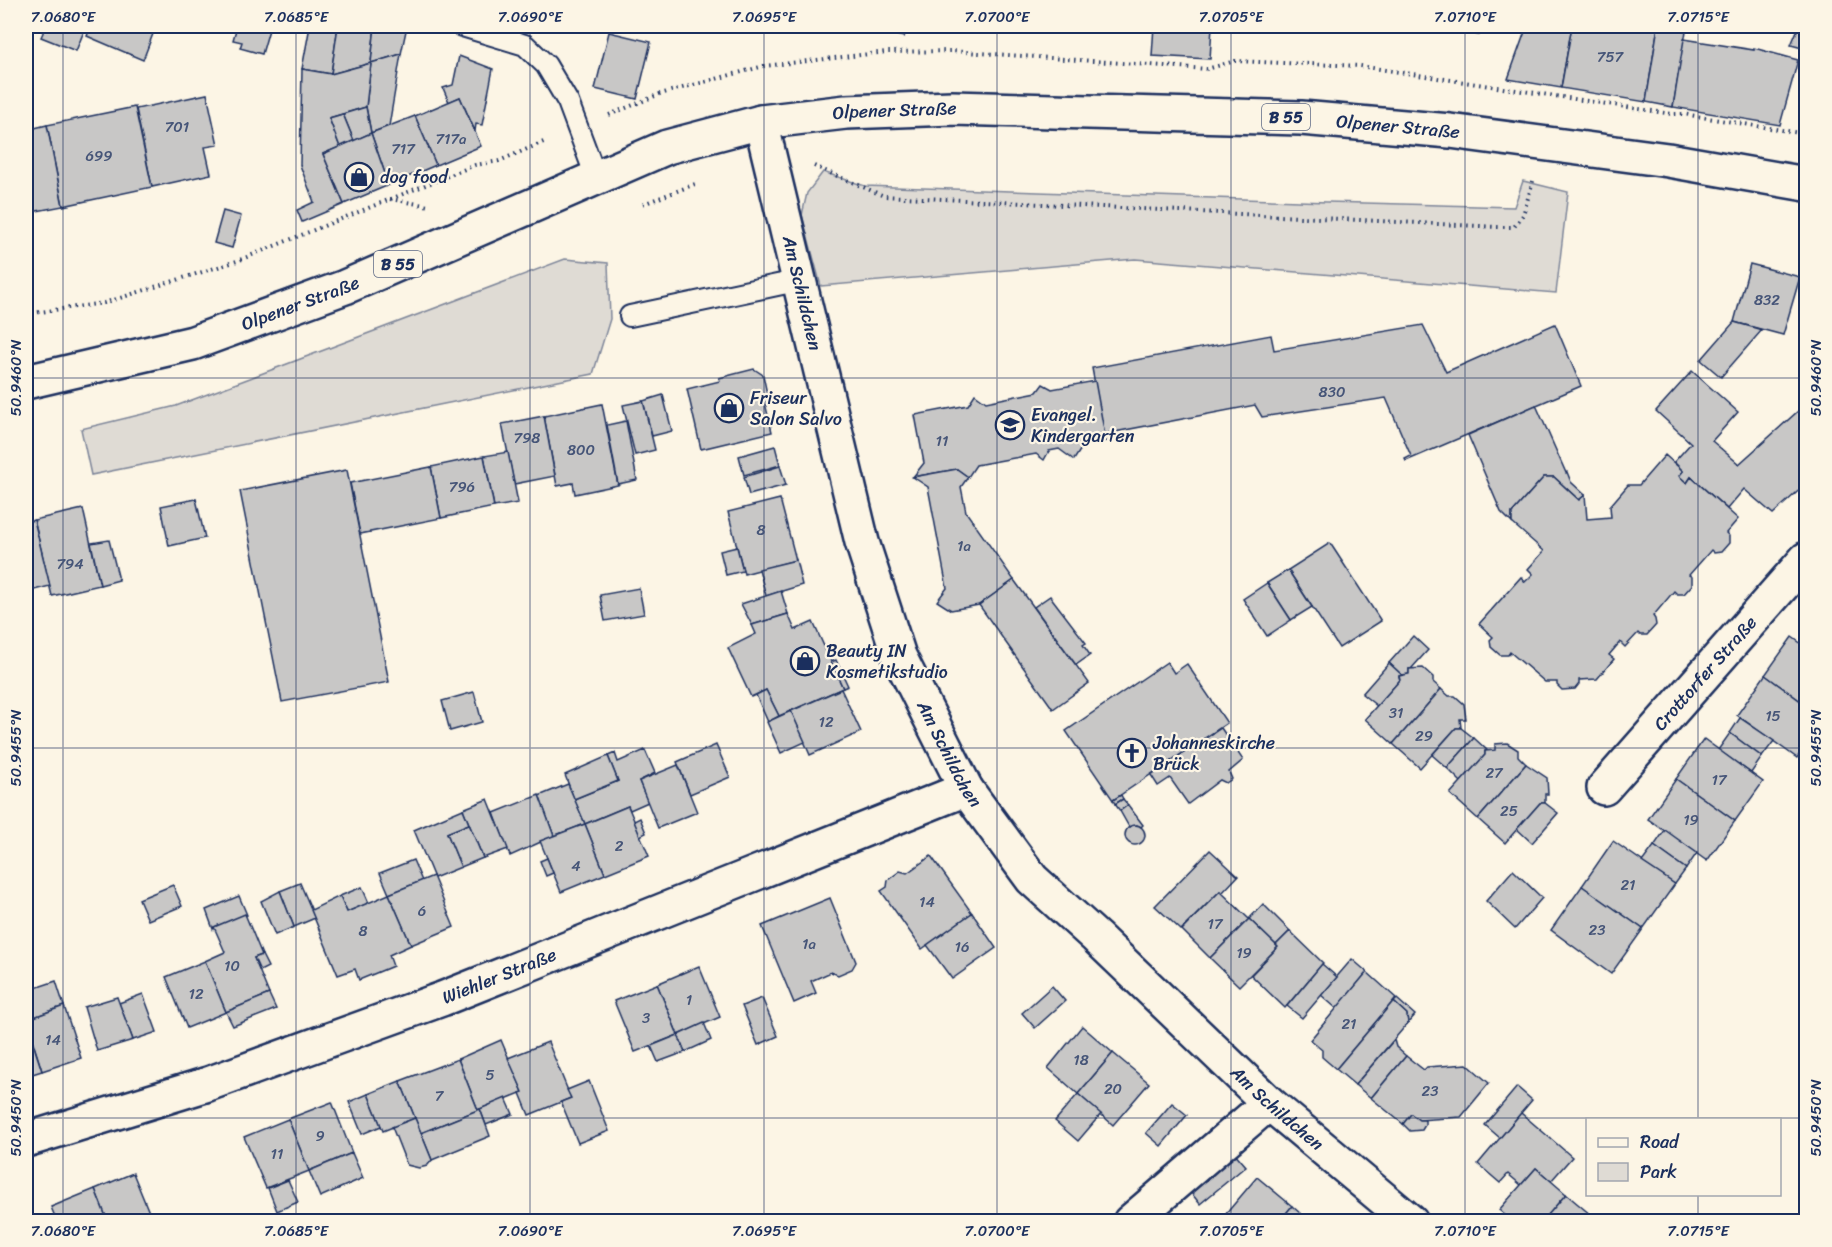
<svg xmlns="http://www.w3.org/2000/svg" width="1832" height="1247" font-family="Sriracha,sans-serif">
  <rect width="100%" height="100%" fill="#fcf5e5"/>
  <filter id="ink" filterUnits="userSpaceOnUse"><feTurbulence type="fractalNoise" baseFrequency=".0167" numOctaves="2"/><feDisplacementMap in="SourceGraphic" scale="12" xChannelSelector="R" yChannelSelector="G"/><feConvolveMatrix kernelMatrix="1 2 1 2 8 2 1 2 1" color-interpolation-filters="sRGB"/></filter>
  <g filter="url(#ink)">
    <g fill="#dfdbd4" stroke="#7d8599" stroke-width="1.5">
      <polygon points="823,172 865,186 1327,202 1514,207 1523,181 1568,192 1556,293 1135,259 821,286 802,215 807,193"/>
      <polygon points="565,259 608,263 610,319 593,374 91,475 81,429 176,406"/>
    </g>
    <g fill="#c8c7c6" stroke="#1b2f5e" stroke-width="1.5">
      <polygon points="46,26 86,26 76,51 41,37"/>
      <polygon points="91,26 156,26 143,60 87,36"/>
      <polygon points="237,26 270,26 262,54 240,48 242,42 233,40"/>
      <polygon points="310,26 338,26 331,74 302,69"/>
      <polygon points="338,26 375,26 371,63 331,74"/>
      <polygon points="375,26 407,26 401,54 371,63"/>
      <polygon points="861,26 908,26 904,37"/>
      <polygon points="1154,26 1212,26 1210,59 1152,56"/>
      <polygon points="1434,26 1481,26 1479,35"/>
      <polygon points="1527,26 1572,26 1561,88 1508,79"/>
      <polygon points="1572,26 1658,26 1646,102 1561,88"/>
      <polygon points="1658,26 1686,31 1673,107 1646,102"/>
      <polygon points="1799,26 1806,26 1806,49 1791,45"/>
      <polygon points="609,32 651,42 637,99 595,89"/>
      <polygon points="1684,39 1754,50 1754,48 1798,60 1780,125 1673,107"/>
      <polygon points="401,54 389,126 371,133 366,107 371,63"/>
      <polygon points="459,56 493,69 482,125 476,124 475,131 460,97 449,102 443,88 453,85"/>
      <polygon points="371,63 366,107 329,118 340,147 323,154 344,204 302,222 297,210 314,202 300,165 302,69 331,74"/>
      <polygon points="207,94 218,145 205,147 211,174 152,187 136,109"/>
      <polygon points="460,97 481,146 436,165 415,116"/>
      <polygon points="135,107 152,187 63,206 47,125"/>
      <polygon points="366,107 371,133 354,141 343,114"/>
      <polygon points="343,114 354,141 340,147 329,118"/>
      <polygon points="415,116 436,165 389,185 371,133"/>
      <polygon points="47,125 63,206 26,213 26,130"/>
      <polygon points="371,133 389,185 344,204 323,154"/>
      <polygon points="223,211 241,216 232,248 214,243"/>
      <polygon points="1750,264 1800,277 1783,335 1734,322"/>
      <polygon points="1734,322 1762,330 1721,377 1701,360"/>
      <polygon points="1555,324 1581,386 1406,461 1405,459 1411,456 1386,398 1262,417 1255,405 1104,434 1092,368 1271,335 1274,350 1423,325 1446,372"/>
      <polygon points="754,369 763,375 767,394 763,395 772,432 701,449 687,389 720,381 719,378"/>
      <polygon points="1692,371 1738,412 1712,441 1739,464 1806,404 1806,484 1773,514 1744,489 1727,509 1691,477 1687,483 1679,476 1683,471 1674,462 1691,443 1656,411"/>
      <polygon points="1095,381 1106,441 1084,444 1074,460 1059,449 1049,451 1044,460 1036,454 976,465 968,477 957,469 913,477 924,463 915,415 968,405 975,394 986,402 1037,392 1043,384 1052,389"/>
      <polygon points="663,395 672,431 652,436 643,401"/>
      <polygon points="643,401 655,450 635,455 623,405"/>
      <polygon points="602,404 618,485 575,494 573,483 557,486 544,416"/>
      <polygon points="1536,405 1566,473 1567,472 1571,482 1585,495 1579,500 1554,477 1544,477 1512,513 1512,523 1501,512 1468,435"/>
      <polygon points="544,416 555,476 514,484 502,424"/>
      <polygon points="626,421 637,480 618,484 607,425"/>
      <polygon points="775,446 780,465 744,475 739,456"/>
      <polygon points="508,452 518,503 494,507 484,456"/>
      <polygon points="1665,455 1683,471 1679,476 1687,483 1691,477 1738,519 1726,533 1729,536 1729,543 1721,552 1714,553 1711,550 1689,575 1692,577 1692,585 1684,594 1677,594 1674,591 1653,616 1655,619 1656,625 1647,635 1640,635 1638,633 1625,647 1620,642 1609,655 1614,659 1597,679 1579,680 1579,684 1575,689 1562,690 1557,685 1557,682 1545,682 1510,652 1508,655 1500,655 1491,647 1490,640 1493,637 1479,624 1521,577 1525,582 1533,574 1528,569 1544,551 1512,523 1512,513 1544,477 1554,477 1579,500 1585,495 1587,519 1611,517 1610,506 1628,485 1639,485"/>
      <polygon points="484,456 494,507 441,518 431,467"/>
      <polygon points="780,466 786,485 749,495 744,477"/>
      <polygon points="431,467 441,518 360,534 350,483"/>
      <polygon points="957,469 968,477 961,487 966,512 1014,580 979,605 951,610 937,601 947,588 928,487 913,477"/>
      <polygon points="347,470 389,682 282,702 240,491"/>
      <polygon points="196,499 205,538 169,546 161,506"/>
      <polygon points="780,499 796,560 744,574 728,512"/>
      <polygon points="83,509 100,585 52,596 34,520"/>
      <polygon points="34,520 50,586 26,592 26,522"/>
      <polygon points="109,540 119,580 100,585 91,543"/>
      <polygon points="1330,543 1381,621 1339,648 1288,570"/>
      <polygon points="737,547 743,571 726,575 720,551"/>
      <polygon points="796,560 802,585 766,596 759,569"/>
      <polygon points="1288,570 1312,607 1291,620 1267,583"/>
      <polygon points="1014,580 1089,683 1053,709 979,605"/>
      <polygon points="1267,583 1291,620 1267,636 1243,599"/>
      <polygon points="639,588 644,614 605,621 600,595"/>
      <polygon points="781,591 788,614 752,625 741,604"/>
      <polygon points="1050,596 1086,643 1083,645 1090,655 1076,665 1034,607"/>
      <polygon points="788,614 795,630 813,622 843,688 779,716 766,690 751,697 728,648 756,634 752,625"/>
      <polygon points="1413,636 1428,650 1411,669 1409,669 1409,674 1402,675 1389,663"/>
      <polygon points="1792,637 1806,647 1806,705 1765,675"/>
      <polygon points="836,660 848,686 843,688 831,662"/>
      <polygon points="1167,662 1174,673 1187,664 1227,723 1113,800 1066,731"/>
      <polygon points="1389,663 1402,675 1399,676 1400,680 1377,706 1362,694"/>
      <polygon points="1423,668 1433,677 1433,682 1441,689 1393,744 1365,719 1400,680 1399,676 1409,674 1409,669"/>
      <polygon points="1765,675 1806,705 1806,745 1797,758 1737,715"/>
      <polygon points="841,689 861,732 810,755 791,711"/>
      <polygon points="1441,689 1449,696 1455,696 1464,704 1466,719 1460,719 1461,728 1456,728 1420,768 1393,744"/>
      <polygon points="766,690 779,716 768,722 756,695"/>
      <polygon points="474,692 482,722 450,731 442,701"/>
      <polygon points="791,711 805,742 781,753 767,722"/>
      <polygon points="1740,718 1774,741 1762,757 1730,733"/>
      <polygon points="1221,728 1243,760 1229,772 1232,779 1226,783 1220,780 1188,804 1170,778 1158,786 1151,775"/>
      <polygon points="1456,728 1461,728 1474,738 1447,768 1432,755"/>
      <polygon points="1730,733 1762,757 1751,773 1718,750"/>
      <polygon points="1474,738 1488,751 1485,751 1485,755 1461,782 1447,768"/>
      <polygon points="1704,739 1763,782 1735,821 1676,779"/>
      <polygon points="1507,743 1518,750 1518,756 1526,764 1478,819 1450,794 1485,755 1485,751 1495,750 1495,744"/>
      <polygon points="716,745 730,777 690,794 677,762"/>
      <polygon points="645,750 655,773 639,781 648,802 630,810 628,806 585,824 574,799 618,781 608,756 615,753 618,762"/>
      <polygon points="608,756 618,781 574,799 565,775"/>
      <polygon points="1526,764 1547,778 1548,794 1545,794 1545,803 1540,803 1505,843 1478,819"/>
      <polygon points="678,765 697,812 658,828 639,781"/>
      <polygon points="1676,779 1735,821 1707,861 1648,819"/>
      <polygon points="568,784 585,824 554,836 539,796"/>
      <polygon points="539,795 554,836 510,856 494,813"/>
      <polygon points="1121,795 1123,799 1115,804 1113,800"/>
      <polygon points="488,799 508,849 483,858 463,809"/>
      <polygon points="1123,799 1128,805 1120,811 1115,804"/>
      <polygon points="1540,803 1545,803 1558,813 1532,843 1517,829"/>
      <polygon points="1128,805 1143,825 1141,827 1137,825 1129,827 1120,811"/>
      <polygon points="628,806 649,856 605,874 585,824"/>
      <polygon points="463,809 469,824 447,833 461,867 434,878 414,830"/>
      <polygon points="640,818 646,833 640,836 634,821"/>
      <polygon points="469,824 483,858 461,867 447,833"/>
      <polygon points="585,824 605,874 561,892 540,841"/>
      <circle cx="1135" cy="835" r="10"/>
      <polygon points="1665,830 1697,853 1686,869 1654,846"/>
      <polygon points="1613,841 1675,884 1643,929 1582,886"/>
      <polygon points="1654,846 1686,869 1675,884 1642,862"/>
      <polygon points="1210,850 1238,876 1222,893 1220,891 1181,930 1155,906"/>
      <polygon points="931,856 972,913 922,949 881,891 887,887 888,880 900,871 907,873"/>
      <polygon points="547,858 553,873 546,876 540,861"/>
      <polygon points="413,860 422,881 389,894 380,873"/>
      <polygon points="1513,870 1542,898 1515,929 1486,901"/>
      <polygon points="433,876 454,927 411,945 389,894"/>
      <polygon points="300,883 315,918 294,927 280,891"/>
      <polygon points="173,885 182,906 148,920 139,899"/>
      <polygon points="1582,886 1643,929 1611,974 1551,930"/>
      <polygon points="362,887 369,903 347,912 340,896"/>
      <polygon points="280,891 294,927 275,935 261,901"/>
      <polygon points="1220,891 1249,919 1210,958 1182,930"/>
      <polygon points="389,894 411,945 389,955 393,966 359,980 355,969 338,975 311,910 340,896 347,912"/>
      <polygon points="239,896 247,915 214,927 213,929 206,910"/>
      <polygon points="830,898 856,962 852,969 838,975 831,972 811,981 816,993 794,1003 762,926"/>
      <polygon points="1263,904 1290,931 1276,945 1249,919"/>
      <polygon points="972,913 996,948 952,979 927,945"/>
      <polygon points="245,914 262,955 254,958 269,994 226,1012 205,961 225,952 214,927"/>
      <polygon points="1249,919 1278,947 1239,986 1210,958"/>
      <polygon points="1290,931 1323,963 1285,1008 1251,975 1278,947 1276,945"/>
      <polygon points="262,955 268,967 260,971 254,958"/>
      <polygon points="1352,959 1367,972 1337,1009 1321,995"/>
      <polygon points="205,961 226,1012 187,1028 166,977"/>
      <polygon points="1322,964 1337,977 1302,1018 1287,1006"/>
      <polygon points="699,966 720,1017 678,1035 657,984"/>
      <polygon points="1367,972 1396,998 1336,1069 1322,1057 1322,1050 1310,1040"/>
      <polygon points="56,981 64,1006 26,1020 26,991"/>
      <polygon points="657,984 678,1035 635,1052 614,1001"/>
      <polygon points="1052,986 1065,1001 1035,1028 1022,1013"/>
      <polygon points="143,994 157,1032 133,1040 119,1003"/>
      <polygon points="269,994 276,1009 233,1026 226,1012"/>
      <polygon points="117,997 133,1040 97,1051 84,1007"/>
      <polygon points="762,998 778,1036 758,1045 742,1006"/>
      <polygon points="1396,998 1394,1002 1407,1014 1408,1023 1355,1085 1336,1069"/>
      <polygon points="1397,999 1415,1015 1408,1023 1407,1014 1394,1002"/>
      <polygon points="64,1006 81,1058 42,1071 26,1020"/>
      <polygon points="26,1022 42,1071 26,1076"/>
      <polygon points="704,1023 711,1040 685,1052 678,1035"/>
      <polygon points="1082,1026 1113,1053 1078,1094 1048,1068"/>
      <polygon points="678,1035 685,1052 658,1062 651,1046"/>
      <polygon points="501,1040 523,1092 478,1110 458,1059"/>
      <polygon points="1394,1040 1396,1047 1406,1056 1371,1098 1355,1085"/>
      <polygon points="548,1042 571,1098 529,1115 520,1093 523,1092 508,1058"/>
      <polygon points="1113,1053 1149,1083 1113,1125 1078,1094"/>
      <polygon points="1406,1056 1424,1070 1427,1067 1467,1064 1489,1083 1461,1117 1419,1120 1411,1114 1403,1124 1371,1098"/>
      <polygon points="458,1059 478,1110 421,1133 400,1081"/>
      <polygon points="400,1081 415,1118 383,1131 368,1094"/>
      <polygon points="589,1081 609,1131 578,1143 561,1102 571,1098 567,1090"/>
      <polygon points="1517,1087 1532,1100 1500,1138 1485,1125"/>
      <polygon points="368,1094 381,1126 362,1134 349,1102"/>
      <polygon points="1078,1094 1101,1114 1078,1141 1055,1121"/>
      <polygon points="506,1098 513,1114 486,1125 480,1109"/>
      <polygon points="332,1102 352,1153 309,1171 288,1119"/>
      <polygon points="1172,1103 1187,1115 1161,1146 1146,1133"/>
      <polygon points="480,1109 490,1136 432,1160 421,1133"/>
      <polygon points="1521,1113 1572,1157 1551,1181 1536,1168 1521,1185 1508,1174 1500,1183 1478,1164"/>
      <polygon points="1411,1114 1419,1120 1425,1120 1425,1125 1422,1130 1410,1131 1403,1124"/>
      <polygon points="415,1118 432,1160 427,1166 419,1168 407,1165 392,1127"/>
      <polygon points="288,1119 309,1171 266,1188 244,1137"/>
      <polygon points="1233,1151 1246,1166 1200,1204 1188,1189"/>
      <polygon points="352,1153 363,1178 320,1197 309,1171"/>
      <polygon points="1536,1168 1566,1194 1542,1222 1513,1222 1499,1210"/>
      <polygon points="133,1173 153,1222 108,1222 95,1189"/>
      <polygon points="1257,1177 1292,1206 1279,1222 1219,1222"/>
      <polygon points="288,1180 298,1202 277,1211 268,1188"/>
      <polygon points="95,1189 108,1222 57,1222 51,1207"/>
      <polygon points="1566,1194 1597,1220 1595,1222 1542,1222"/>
      <polygon points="1292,1206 1310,1222 1279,1222"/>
    </g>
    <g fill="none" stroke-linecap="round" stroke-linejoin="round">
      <g stroke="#1b2f5e" stroke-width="24">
        <g id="service">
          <polyline points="462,26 525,45 546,65 568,102 596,177"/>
          <polyline points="630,316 782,284 799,278"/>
        </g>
      </g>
      <g stroke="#1b2f5e" stroke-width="38">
        <g id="minor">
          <path id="s1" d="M761,122L862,542L899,656L966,789L1032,879L1096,937L1269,1103L1411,1222"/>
          <path id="s2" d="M1604,788L1806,559"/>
          <path id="s3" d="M26,1140L208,1084L442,999L966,789"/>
          <polyline points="1130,1222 1269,1103"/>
        </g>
      </g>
      <g stroke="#1b2f5e" stroke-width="38">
        <g id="primary">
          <path id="s4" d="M26,382L193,343L345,287L667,147L761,122L846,112L952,108L1301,118L1450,131L1668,160L1806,184"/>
        </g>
      </g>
      <g stroke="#1b2f5e" stroke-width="4" stroke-dasharray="1.5 4.5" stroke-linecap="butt">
        <polyline points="609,115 660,94 764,66 887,52 951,51 1207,69 1235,61 1360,66 1672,114 1683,114 1806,134"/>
        <polyline points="814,166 884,196 1498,227 1514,227 1523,215 1533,181"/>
        <polyline points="390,199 429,206"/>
        <polyline points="643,204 698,183"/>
        <polyline points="26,314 104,303 237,261 475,165 499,161 546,141"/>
      </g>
      <use href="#service" stroke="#fcf5e5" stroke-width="20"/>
      <use href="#minor" stroke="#fcf5e5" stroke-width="33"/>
      <use href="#primary" stroke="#fcf5e5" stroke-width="33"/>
    </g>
  </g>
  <path fill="none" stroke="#1b2f5e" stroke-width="1.5" stroke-opacity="0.45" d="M63,26V1222M296,26V1222M530,26V1222M764,26V1222M997,26V1222M1231,26V1222M1465,26V1222M1698,26V1120M26,378H1806M26,748H1806M26,1118H1806M1698,1194V1222"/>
  <defs>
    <g id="shop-ring" transform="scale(1.5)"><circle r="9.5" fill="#fcf5e5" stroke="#1b2f5e" stroke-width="1.5"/><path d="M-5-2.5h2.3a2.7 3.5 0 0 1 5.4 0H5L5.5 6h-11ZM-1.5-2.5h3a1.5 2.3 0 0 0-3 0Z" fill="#1b2f5e"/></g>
    <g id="school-ring" transform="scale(1.5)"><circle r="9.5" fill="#fcf5e5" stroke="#1b2f5e" stroke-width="1.5"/><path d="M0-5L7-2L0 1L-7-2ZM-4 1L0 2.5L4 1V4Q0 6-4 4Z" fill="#1b2f5e"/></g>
    <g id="church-ring" transform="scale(1.5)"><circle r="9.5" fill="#fcf5e5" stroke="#1b2f5e" stroke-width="1.5"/><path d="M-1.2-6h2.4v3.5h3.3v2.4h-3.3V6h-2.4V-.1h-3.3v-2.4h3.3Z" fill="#1b2f5e"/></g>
  </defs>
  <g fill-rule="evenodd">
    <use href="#shop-ring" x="359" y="177"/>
    <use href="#shop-ring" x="729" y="408"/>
    <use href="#school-ring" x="1010" y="425"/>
    <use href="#shop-ring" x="805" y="661"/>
    <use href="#church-ring" x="1132" y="753"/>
  </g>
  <g text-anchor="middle" stroke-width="4.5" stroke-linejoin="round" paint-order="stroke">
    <g font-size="15" fill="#465578">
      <text x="1610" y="62">757</text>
      <text x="177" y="132">701</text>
      <text x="451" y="144">717a</text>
      <text x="403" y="154">717</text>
      <text x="99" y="161">699</text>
      <text x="1767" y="305">832</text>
      <text x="1332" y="397">830</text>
      <text x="527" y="443">798</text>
      <text x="942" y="446">11</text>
      <text x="581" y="455">800</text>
      <text x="462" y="492">796</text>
      <text x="761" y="535">8</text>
      <text x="964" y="551">1a</text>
      <text x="70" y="569">794</text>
      <text x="1396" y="718">31</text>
      <text x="1773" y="721">15</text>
      <text x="826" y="727">12</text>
      <text x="1424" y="741">29</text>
      <text x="1494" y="778">27</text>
      <text x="1719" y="785">17</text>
      <text x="1509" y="816">25</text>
      <text x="1691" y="825">19</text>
      <text x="619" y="851">2</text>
      <text x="576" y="871">4</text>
      <text x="1628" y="890">21</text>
      <text x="927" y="907">14</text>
      <text x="422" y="916">6</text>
      <text x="1215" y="929">17</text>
      <text x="1597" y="935">23</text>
      <text x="363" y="936">8</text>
      <text x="809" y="949">1a</text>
      <text x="962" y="952">16</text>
      <text x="1244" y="958">19</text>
      <text x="232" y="971">10</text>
      <text x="196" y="999">12</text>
      <text x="689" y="1005">1</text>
      <text x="646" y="1023">3</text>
      <text x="1349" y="1029">21</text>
      <text x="53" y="1045">14</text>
      <text x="1081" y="1065">18</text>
      <text x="490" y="1080">5</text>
      <text x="1113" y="1094">20</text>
      <text x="1430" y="1096">23</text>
      <text x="439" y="1101">7</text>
      <text x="320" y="1141">9</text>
      <text x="277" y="1159">11</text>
    </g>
    <g fill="#fcf5e5" stroke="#5e6a86" stroke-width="1.5">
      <rect x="1262" y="104" width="48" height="26" rx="4.5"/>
      <rect x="374" y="251" width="48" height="26" rx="4.5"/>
    </g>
    <g font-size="16" font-weight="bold" fill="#1b2f5e">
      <text x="1286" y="123">B 55</text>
      <text x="398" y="270">B 55</text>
    </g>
    <g font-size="18" fill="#1b2f5e" stroke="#fcf5e5">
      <text dy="6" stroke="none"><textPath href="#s4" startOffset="916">Olpener Straße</textPath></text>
      <text dy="6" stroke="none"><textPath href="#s4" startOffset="1420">Olpener Straße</textPath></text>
      <text dy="6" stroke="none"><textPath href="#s1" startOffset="176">Am Schildchen</textPath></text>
      <text dy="6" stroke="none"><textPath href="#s4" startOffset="286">Olpener Straße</textPath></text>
      <text dy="6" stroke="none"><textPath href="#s2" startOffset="153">Crottorfer Straße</textPath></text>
      <text dy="6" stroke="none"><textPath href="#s1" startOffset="662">Am Schildchen</textPath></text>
      <text dy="6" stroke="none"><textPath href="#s3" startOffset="501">Wiehler Straße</textPath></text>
      <text dy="6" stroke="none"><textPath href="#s1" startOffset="1148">Am Schildchen</textPath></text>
    </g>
    <g font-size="18" fill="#1b2f5e" stroke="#fcf5e5" text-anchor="start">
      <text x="380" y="183">dog food</text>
      <text x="750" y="404">Friseur<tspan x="750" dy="21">Salon Salvo</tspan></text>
      <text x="1031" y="421">Evangel.<tspan x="1031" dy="21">Kindergarten</tspan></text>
      <text x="826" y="657">Beauty IN<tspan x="826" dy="21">Kosmetikstudio</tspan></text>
      <text x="1153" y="749">Johanneskirche<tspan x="1153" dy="21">Brück</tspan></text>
    </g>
  </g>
  <rect width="1832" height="1247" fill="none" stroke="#fcf5e5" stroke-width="66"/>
  <rect x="1586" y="1118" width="195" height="78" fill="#fcf5e5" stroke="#a2a6af" stroke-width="1.5"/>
  <rect x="1598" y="1138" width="30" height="9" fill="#fcf5e5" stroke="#a2a6af" stroke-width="1.5"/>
  <text x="1640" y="1148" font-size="18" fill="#1b2f5e">Road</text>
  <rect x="1598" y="1163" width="30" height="18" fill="#dfdbd4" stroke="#a2a6af" stroke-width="1.5"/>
  <text x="1640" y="1178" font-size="18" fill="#1b2f5e">Park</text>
  <rect x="33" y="33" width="1766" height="1181" fill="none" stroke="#1b2f5e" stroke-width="2"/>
  <g font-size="15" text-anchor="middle" fill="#1b2f5e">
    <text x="63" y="22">7.0680°E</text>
    <text x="296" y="22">7.0685°E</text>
    <text x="530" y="22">7.0690°E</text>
    <text x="764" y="22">7.0695°E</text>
    <text x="997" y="22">7.0700°E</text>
    <text x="1231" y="22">7.0705°E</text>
    <text x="1465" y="22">7.0710°E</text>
    <text x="1698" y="22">7.0715°E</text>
    <text transform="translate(16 378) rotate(-90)" y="5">50.9460°N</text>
    <text transform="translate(1816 378) rotate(-90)" y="5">50.9460°N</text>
    <text transform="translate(16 748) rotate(-90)" y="5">50.9455°N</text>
    <text transform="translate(1816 748) rotate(-90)" y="5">50.9455°N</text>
    <text transform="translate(16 1118) rotate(-90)" y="5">50.9450°N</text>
    <text transform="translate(1816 1118) rotate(-90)" y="5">50.9450°N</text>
    <text x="63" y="1236">7.0680°E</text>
    <text x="296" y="1236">7.0685°E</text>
    <text x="530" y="1236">7.0690°E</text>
    <text x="764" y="1236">7.0695°E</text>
    <text x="997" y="1236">7.0700°E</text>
    <text x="1231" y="1236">7.0705°E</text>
    <text x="1465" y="1236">7.0710°E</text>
    <text x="1698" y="1236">7.0715°E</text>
  </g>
</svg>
